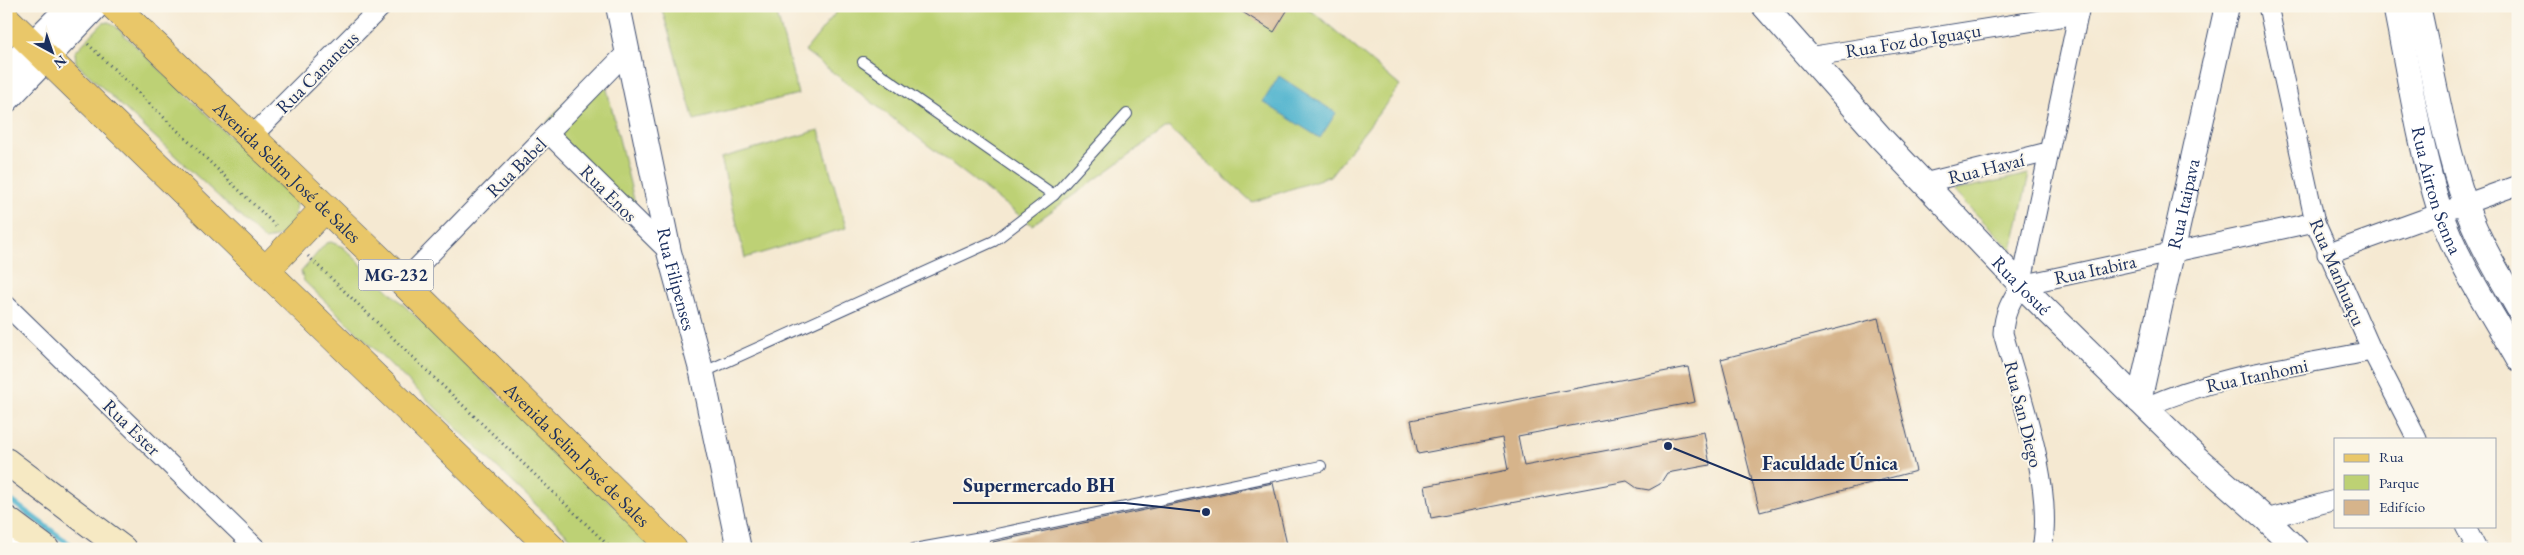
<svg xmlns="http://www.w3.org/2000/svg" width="2524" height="555" font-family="'EB Garamond',serif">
  <rect width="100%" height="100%" fill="#fbf7ec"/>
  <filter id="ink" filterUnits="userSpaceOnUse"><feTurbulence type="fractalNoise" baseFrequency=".02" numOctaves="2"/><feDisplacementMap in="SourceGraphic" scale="10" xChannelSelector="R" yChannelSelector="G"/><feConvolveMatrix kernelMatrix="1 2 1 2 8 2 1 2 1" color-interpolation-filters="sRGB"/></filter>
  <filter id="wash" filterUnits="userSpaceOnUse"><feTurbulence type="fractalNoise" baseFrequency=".0096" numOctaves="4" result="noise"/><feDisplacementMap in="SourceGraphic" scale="20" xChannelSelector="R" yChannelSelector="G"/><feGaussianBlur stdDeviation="1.12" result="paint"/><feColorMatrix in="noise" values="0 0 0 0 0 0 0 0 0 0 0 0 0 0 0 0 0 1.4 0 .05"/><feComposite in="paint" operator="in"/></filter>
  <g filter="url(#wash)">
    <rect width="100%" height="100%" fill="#f5e9d2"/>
    <g fill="#bdd174" stroke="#6c8069">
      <polygon points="661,6 775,6 798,94 694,120"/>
      <polygon points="841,6 1303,6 1317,15 1400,86 1330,176 1252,202 1168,127 1032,225 805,51"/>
      <path d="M103,23L109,22L114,25L296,201C297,223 287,236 265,240L76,63L75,52Z"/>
      <polygon points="601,65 639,220 547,122"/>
      <polygon points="819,130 846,228 745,258 721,158"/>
      <polygon points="2029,174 2012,250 1953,191"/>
      <polygon points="331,242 343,247 659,549 582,549 304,281 301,272 326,243"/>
    </g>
    <polygon fill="#4eb2cd" stroke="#347096" points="1279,76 1336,113 1320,138 1263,102"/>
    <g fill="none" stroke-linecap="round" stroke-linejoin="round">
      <polyline stroke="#4eb2cd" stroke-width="5.5" points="6,497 76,549"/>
    </g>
    <g id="blocks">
      <g fill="#d6b48b">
        <polygon points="1233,6 1290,6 1274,32"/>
        <polygon points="1878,318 1916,471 1760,512 1721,359"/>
        <polygon points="1688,367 1695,402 1518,436 1524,466 1704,432 1710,465 1667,473 1660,484 1649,490 1637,488 1627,481 1431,518 1425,486 1508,470 1502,438 1418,454 1411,420"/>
        <polygon points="1273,483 1288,549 994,549 993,542"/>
      </g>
    </g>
  </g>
  <g filter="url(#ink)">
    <use href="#blocks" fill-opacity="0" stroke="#3c4b6f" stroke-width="1"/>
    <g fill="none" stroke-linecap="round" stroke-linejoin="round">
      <g stroke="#3c4b6f" stroke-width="12">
        <g id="service">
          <polyline points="863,62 1054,195"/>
          <polyline points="702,373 994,241 1054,195 1127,114"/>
          <polyline points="983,537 985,549"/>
          <polyline points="914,549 987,536 1321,466"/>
        </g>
      </g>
      <g stroke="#3c4b6f" stroke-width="21">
        <g id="minor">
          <polyline points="2268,6 2315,222 2372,351 2417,439"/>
          <polyline points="1808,57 2078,14"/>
          <polyline points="549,134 669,252"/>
          <polyline points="251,137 382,6"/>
          <polyline points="1924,183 2048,152"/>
          <polyline points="2327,254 2518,185"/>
          <polyline points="403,282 629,50"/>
          <polyline points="2021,285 2315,222"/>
          <polyline points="6,305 257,549"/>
          <path d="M2146,407C2216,375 2296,366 2372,351"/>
          <polyline points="2266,519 2335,500"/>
          <polyline points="2465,526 2477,549"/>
          <polyline points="8,549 24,532"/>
          <path d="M2042,549C2054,486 2020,395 2003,333C2004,313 2011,301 2021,285L2080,6"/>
        </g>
      </g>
      <g stroke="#3c4b6f" stroke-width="26">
        <g id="tertiary">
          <path id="s1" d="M618,6L669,252L702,373L739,549"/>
          <path id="s2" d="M1764,6L1882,139L2021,285L2197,458L2266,519L2296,549"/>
          <path id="s3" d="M2395,6C2409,74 2419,145 2440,211C2455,259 2493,315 2518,359"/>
          <path d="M2418,6C2433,72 2443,139 2465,203C2477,239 2499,274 2518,308"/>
          <polyline points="6,70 70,6"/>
          <polyline points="6,101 97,6"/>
          <path id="s4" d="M2139,401L2227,6"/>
        </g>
      </g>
      <g stroke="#3c4b6f" stroke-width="28">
        <g id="secondary">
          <polyline points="6,461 123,549"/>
          <polyline points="6,519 46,549"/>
        </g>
      </g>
      <g stroke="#3c4b6f" stroke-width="29">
        <g id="primary">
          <path id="s5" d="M114,6L403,282L673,549"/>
          <polyline points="6,19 552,549"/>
          <polyline points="265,271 325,208"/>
        </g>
      </g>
      <g stroke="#3c4b6f" stroke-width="3" stroke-dasharray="1 4" stroke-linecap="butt">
        <polyline points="88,44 276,226"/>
        <polyline points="308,256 612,549"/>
      </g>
      <use href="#service" stroke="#fff" stroke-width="10"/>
      <use href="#minor" stroke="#fff" stroke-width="19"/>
      <use href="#tertiary" stroke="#fff" stroke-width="24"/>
      <use href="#secondary" stroke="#f6e9c3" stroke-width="26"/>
      <use href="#primary" stroke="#e9c769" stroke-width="28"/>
    </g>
  </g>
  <g text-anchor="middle" stroke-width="4" stroke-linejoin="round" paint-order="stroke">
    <rect fill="#fbf7ec" stroke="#5e6b89" stroke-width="1" x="358.5" y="259.5" width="75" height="31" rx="4"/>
    <g font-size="18" font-weight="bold" fill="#1b2f5e">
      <text x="396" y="281">MG-232</text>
    </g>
    <g font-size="19" fill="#1b2f5e" stroke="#fbf7ec">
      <text transform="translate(1913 40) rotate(-9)" y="7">Rua Foz do Iguaçu</text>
      <text transform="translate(317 72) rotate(-45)" y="7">Rua Cananeus</text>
      <text transform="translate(516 167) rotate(-45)" y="7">Rua Babel</text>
      <text transform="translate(1986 168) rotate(-14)" y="7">Rua Havaí</text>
      <text dy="7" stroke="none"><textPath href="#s5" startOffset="240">Avenida Selim José de Sales</textPath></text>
      <text dy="7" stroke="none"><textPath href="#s3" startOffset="189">Rua Airton Senna</textPath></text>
      <text transform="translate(609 193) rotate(45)" y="7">Rua Enos</text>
      <text dy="7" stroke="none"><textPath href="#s4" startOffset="202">Rua Itaipava</textPath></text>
      <text transform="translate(2095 269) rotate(-12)" y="7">Rua Itabira</text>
      <text transform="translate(2338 272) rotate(67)" y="7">Rua Manhuaçu</text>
      <text dy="7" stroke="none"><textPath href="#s1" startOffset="279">Rua Filipenses</textPath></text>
      <text dy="7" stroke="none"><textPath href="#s2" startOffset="380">Rua Josué</textPath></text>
      <text transform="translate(2257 375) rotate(-12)" y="7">Rua Itanhomi</text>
      <text transform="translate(2024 414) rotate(76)" y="7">Rua San Diego</text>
      <text transform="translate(132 427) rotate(44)" y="7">Rua Ester</text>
      <text dy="7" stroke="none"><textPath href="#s5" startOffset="645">Avenida Selim José de Sales</textPath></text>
    </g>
  </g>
  <path fill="none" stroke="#1b2f5e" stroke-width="2" d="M1668 446L1752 480H1908M1206 512L1125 503H953"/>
  <g fill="#1b2f5e" stroke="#fbf7ec" stroke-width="2">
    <circle cx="1668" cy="446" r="5"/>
    <circle cx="1206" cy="512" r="5"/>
  </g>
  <g font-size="20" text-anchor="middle" font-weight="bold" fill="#1b2f5e" stroke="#fbf7ec" stroke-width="4" stroke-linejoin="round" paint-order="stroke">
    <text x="1830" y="470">Faculdade Única</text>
    <text x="1039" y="492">Supermercado BH</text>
  </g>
  <rect width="2524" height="555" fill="none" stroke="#fbf7ec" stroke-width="25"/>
  <rect x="2334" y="438" width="162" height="90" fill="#fbf7ec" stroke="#a1a7b3"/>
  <rect x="2344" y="454" width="25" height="8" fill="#e9c769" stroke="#a1a7b3"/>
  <text x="2379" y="462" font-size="15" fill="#1b2f5e">Rua</text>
  <rect x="2344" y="475" width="25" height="15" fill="#bdd174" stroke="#a1a7b3"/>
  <text x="2379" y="488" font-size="15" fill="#1b2f5e">Parque</text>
  <rect x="2344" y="500" width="25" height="15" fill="#d6b48b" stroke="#a1a7b3"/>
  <text x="2379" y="512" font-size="15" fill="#1b2f5e">Edifício</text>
  <g transform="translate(52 52) rotate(140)" stroke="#fbf7ec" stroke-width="4" paint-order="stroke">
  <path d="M0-4L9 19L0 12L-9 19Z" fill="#1b2f5e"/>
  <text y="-8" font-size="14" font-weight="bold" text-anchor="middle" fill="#1b2f5e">N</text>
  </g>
</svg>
